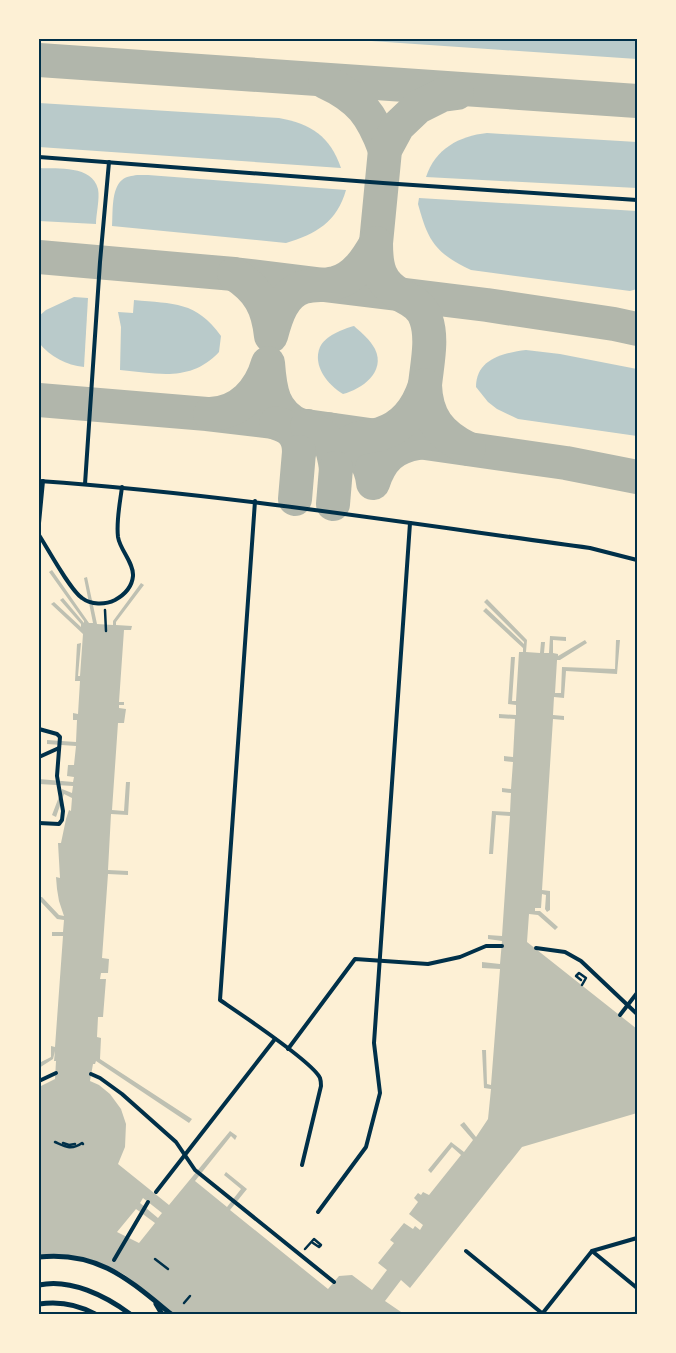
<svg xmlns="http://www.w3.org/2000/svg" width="676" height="1353" font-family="'IBM Plex Sans',sans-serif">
  <rect width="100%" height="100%" fill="#fdf0d5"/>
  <g fill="#b9caca">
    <polygon points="342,39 637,39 637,59"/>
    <path d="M39,103L279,118C311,124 330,136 341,168L39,147Z"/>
    <path d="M487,133L637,142V188L426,177C435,149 459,136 487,133Z"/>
    <path d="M39,168C58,169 92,165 98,189C100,199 96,214 96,224L39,221Z"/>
    <path d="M137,175H148L346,190C337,222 316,234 286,243L112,226C113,213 111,189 122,180C126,176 132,176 137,175Z"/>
    <path d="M419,198L637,211V289L630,291L471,270C435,253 428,241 418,204Z"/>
    <path d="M74,297L88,298L84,367C66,365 51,357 39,343V316L46,310Z"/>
    <path d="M134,300C174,304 196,301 221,336L219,352C190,383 157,373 120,370L121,327L118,312L133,313Z"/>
    <path d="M354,326C362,333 370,340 375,349C386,372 362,389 343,394C328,385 312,366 320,347C325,336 343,329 354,326Z"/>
    <path d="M526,350L560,354L637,369V436L518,419L497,409L488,402L476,387C476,359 503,353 526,350Z"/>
  </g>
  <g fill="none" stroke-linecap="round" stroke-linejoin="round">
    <g stroke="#b1b6ab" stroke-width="34">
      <polyline points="39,60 637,101"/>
      <path d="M325,82C360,98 372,115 385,150"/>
      <polyline points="376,243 385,150 398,126 418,107 442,95 457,93"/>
      <polyline points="39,257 234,274 487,305 614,324 637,329"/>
      <path d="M234,274C259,290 268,307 271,336C276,317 283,293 304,287C314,284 326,286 335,283C355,278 367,259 376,243C376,267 379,283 401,295C412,301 422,306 426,319C433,339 427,364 425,385"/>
      <polyline points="39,400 207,414 299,425 566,463 637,477"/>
      <path d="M210,414C240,413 260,391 268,363C270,391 273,412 299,425"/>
      <path d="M276,423C291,427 299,436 299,452C318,401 370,446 373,483C381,459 393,447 418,443"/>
      <path d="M307,426C330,438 332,443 336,468C339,462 341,452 345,447C355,436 367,437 380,434C404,427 418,407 425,385C426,417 440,435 469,449"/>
      <polyline points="295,499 299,452"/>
      <polyline points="333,504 336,468"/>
    </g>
  </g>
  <path fill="#bec0b2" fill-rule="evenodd" d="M52,570L89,623H93L84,578L87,577L97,624L113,625V621L141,583L144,585L116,622V625L132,626L131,630H124L119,702H124V705H119V708L126,709L124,723H118L112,810L124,811L126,782H130L128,815L111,814L108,870L128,871V875L108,874L102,958L109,959L108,973H101L100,979H106L103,1017H98L97,1037L101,1038L100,1059L192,1119L189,1123L96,1061L95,1064H93L90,1081L99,1085L110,1094L121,1109L126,1124L125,1147L118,1164L169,1205L230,1131L237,1136L235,1140L231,1136L195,1181L227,1207L241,1189L224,1175L226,1172L247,1189L230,1210L328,1289L339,1276L352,1275L372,1290L387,1270L378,1263L394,1243L390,1240L404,1223L413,1229L415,1226L420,1230L423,1225L409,1214L418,1202L414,1198L418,1193L421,1195L423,1192L429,1195L461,1155L452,1147L431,1173L428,1170L451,1142L464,1152L473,1140L460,1125L464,1122L476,1137L488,1119L491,1089L484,1088L482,1050H486L487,1084L491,1085L500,969L482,968V962L500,964L502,941L488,939V935L502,936L510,816L496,815L493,854H489L492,811L510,812L511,793L502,792V788L511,789L513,762L504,761V756L513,757L515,719L499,718V714L516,715V705L508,704L511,657H515L512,701H516L519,652H523V648L483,611L486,608L524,644V642L484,602L487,599L527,640L526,652L540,653L541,642H545L544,653H549L550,636L566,637V641L553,640V653L558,654V656L585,640L587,643L560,660H557L555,693H561L562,667L615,669L616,640H620L617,674L566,671L564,698L554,697L553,715L564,716V720L553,719L542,890L550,891V910L547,912L545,909L546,895L542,894L541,908H535V911H540L558,927L555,930L538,915L529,914L527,942L637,1029V1113L522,1147L410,1288L401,1280L385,1301L404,1314H175L125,1275L112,1268L95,1261L39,1255V1087L55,1079L56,1061H54L55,1051L53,1059L39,1068V1063L51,1057V1046L55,1047L63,936H52V932H63L64,920L57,919L41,902L39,901V897H42L59,915L64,916L59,901L57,889L56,877L60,878L58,843H61L66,819L69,810L71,811L72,798L64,794L56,817L52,815L62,789L72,793L73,786L39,784V779L73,782L74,777L67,776L68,765H74L76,746L47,744V740L76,742L77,720H73V713L78,714L80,681H75L77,644L81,643L78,676H80L83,634L51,604L54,602L81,627V624L60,600L63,598L84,623V621L49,572ZM143,1198L162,1213L158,1218L140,1203ZM136,1209L155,1223L139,1243L117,1232Z"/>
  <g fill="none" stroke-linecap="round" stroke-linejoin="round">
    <g stroke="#003049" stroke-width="2.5">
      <polyline points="105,610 106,631"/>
      <polyline points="581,980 576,976 579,973 586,978 582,985"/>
      <path d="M55,1142C64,1146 71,1151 82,1143L83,1144"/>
      <polyline points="63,1143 69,1145 75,1144"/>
      <polyline points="305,1249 314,1239 321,1245 319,1247 313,1243"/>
      <polyline points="155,1259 168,1269"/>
      <polyline points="184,1303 190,1296"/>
    </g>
    <g stroke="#003049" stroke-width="4">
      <polyline points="39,157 383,183 637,200"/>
      <path d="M39,481C224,494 406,523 590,548L637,560"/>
      <polyline points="85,484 100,262 109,162"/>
      <path d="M255,501L220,1000C239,1013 313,1062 320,1078C321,1081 321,1084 321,1086L302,1165"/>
      <polyline points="39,523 43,481"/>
      <path d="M39,535C48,549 70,590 82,598C91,605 105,605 115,600C124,595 132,587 133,576C134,563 120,550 118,537C116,521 120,503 122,487"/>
      <polyline points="39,729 57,734 60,737 57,776 63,811 62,820 59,824 39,823"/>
      <polyline points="39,757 59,748"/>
      <polyline points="536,948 565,952 581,961 637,1014"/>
      <polyline points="620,1015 637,993"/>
      <polyline points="288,1049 355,959 428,964 460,957 486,946 502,946"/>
      <polyline points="91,1074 100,1078 122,1094 176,1142 195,1170 334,1282"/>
      <polyline points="39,1081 56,1073"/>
      <polyline points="156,1192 275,1039"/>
      <polyline points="318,1212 366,1147 380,1093 374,1043 410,523"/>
      <polyline points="466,1251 543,1314"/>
      <polyline points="592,1251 637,1288"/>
      <polyline points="114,1260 148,1202"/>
      <polyline points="542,1314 592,1251 637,1238"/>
    </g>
    <g stroke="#003049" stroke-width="5">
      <path d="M39,1257C98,1251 128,1279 171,1314"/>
      <path d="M39,1285C70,1278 106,1296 130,1314"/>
      <path d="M39,1304C59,1301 77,1304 95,1314"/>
      <polyline points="156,1304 162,1314"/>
    </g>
  </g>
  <rect width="676" height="1353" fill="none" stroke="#fdf0d5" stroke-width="80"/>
  <rect x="40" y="40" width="596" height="1273" fill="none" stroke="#003049" stroke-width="2"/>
</svg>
